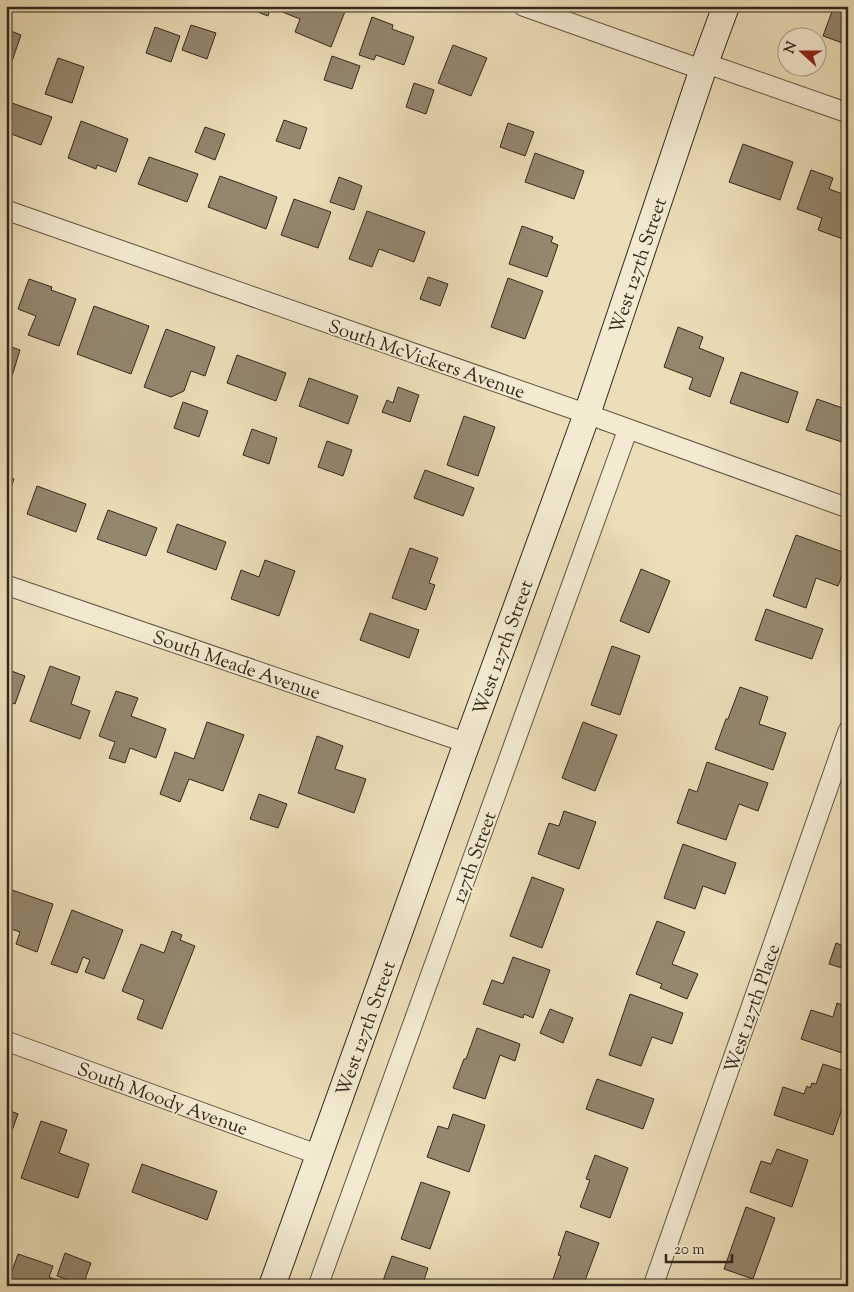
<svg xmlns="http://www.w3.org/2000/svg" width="854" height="1292" font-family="'Sorts Mill Goudy',serif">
  <rect width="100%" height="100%" fill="#ecdeb8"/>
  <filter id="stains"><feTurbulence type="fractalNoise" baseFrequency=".004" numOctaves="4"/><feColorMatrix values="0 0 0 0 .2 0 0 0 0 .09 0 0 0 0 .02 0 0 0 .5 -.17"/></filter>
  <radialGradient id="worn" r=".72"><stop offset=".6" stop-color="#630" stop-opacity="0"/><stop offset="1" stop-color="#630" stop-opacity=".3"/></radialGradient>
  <g fill="#93876e" stroke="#32291d">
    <polygon points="242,6 271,6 268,16"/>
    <polygon points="279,6 340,6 346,9 331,47 295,32 300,19 277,10"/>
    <polygon points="834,6 848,6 848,45 823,36"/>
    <polygon points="372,17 393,25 392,29 414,37 404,65 376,55 374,60 359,55"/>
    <polygon points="191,25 216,33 207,59 182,50"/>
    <polygon points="155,27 180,36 171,62 146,53"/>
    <polygon points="6,29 21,35 12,61 6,59"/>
    <polygon points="453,45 487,58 471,96 438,83"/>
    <polygon points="332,56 360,66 352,89 324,80"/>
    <polygon points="58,58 84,67 72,103 45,94"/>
    <polygon points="414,83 434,90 426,114 406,107"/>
    <polygon points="6,101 52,117 41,145 6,132"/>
    <polygon points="284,120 307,128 300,149 276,141"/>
    <polygon points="81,121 128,139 116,172 97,165 96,169 68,158"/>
    <polygon points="508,123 534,132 525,156 500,147"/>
    <polygon points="205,127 225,134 215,160 195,152"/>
    <polygon points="743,144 793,162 780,200 729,182"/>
    <polygon points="535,153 584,171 574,199 525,182"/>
    <polygon points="149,157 198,174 187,202 138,184"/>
    <polygon points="811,170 833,178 829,189 848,196 848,226 843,239 818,230 822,218 797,209"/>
    <polygon points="220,176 277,197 266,229 208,207"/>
    <polygon points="339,177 362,186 354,210 330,202"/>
    <polygon points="294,199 331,212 318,248 281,235"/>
    <polygon points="367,211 425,232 414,262 379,249 372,267 349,259"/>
    <polygon points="522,226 553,237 551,242 558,245 547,277 509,264"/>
    <polygon points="428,277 448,284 440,306 420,299"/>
    <polygon points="508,278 543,291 525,339 491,327"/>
    <polygon points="29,279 52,287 51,290 76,299 59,346 28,335 36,316 18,309"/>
    <polygon points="94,306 149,326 131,374 77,354"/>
    <polygon points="678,327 703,337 699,348 724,358 710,397 689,389 693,378 664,367"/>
    <polygon points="166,329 215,347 205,376 191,371 184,391 171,397 144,387"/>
    <polygon points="6,345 20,350 12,376 6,374"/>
    <polygon points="237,355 286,373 276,401 227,383"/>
    <polygon points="741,372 798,392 788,423 730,403"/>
    <polygon points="309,378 358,396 348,424 299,406"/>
    <polygon points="398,387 419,395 410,422 382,412 387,400 393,403"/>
    <polygon points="817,399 848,410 848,444 806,430"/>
    <polygon points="183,402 208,411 199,437 174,428"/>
    <polygon points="464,416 495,427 478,476 447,465"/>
    <polygon points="252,429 277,438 269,464 243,455"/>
    <polygon points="327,441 352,450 343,476 318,467"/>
    <polygon points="425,470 474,488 463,516 414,498"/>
    <polygon points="6,477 14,479 6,501"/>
    <polygon points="37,486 86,504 76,532 27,514"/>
    <polygon points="108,510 157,528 146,556 97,539"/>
    <polygon points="177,524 226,542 216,570 167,552"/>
    <polygon points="796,535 848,554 848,560 838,586 816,578 806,608 773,596"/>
    <polygon points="410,548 438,558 429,583 435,585 426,610 392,598"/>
    <polygon points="265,560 295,571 279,616 231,599 241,570 259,577"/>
    <polygon points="641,569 670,581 649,633 620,621"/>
    <polygon points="766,609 823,629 812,659 755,640"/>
    <polygon points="370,613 419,630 409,658 360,640"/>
    <polygon points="612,646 640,656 620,715 591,705"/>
    <polygon points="50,666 80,677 71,704 90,711 80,739 30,721"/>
    <polygon points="6,669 25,676 15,704 6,701"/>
    <polygon points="740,687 768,697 759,724 786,733 773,770 715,749 726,719 728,719"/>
    <polygon points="116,691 138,698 131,716 166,729 156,758 130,748 125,763 109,758 115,742 99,736"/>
    <polygon points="207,722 244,735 223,791 189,779 180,802 160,794 175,752 194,759"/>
    <polygon points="583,722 617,735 595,791 562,778"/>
    <polygon points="317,736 343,746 335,769 366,779 354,813 298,793"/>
    <polygon points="707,762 768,783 758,811 739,804 726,840 677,823 689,789 697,792"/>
    <polygon points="259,794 287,804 278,828 250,819"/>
    <polygon points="564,811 596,822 579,869 538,854 549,823 559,826"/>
    <polygon points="683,844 736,863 725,894 703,886 695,909 664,898"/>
    <polygon points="532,877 564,889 542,948 510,936"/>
    <polygon points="6,888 53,904 37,952 16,944 20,932 8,928 6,933"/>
    <polygon points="72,910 123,930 104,979 85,972 90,960 83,957 77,973 51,964"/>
    <polygon points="848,910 848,924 844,922"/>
    <polygon points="657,921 685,932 672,964 698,974 687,999 660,988 662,984 636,974"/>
    <polygon points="172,931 182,935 180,940 195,946 162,1029 137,1019 144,1000 122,991 141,944 164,953"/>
    <polygon points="847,941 848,970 829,964 836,943 846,947"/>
    <polygon points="513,957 550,970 533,1018 524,1014 523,1018 483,1004 492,980 503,984"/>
    <polygon points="848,991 848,1055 801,1039 811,1010 833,1017 837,1003 842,1005"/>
    <polygon points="630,994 683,1013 672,1044 652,1037 641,1066 609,1055"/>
    <polygon points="550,1009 573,1018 563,1043 540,1033"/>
    <polygon points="477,1028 520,1044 515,1061 500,1055 485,1099 453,1088 464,1059 466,1059"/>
    <polygon points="823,1064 848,1072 848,1091 833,1135 774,1115 783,1087 804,1094 807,1086 810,1088 812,1083 816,1084"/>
    <polygon points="597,1079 654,1099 643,1129 586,1109"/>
    <polygon points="6,1109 18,1114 8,1142 6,1141"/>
    <polygon points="453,1114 485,1125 469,1172 427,1157 438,1126 448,1129"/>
    <polygon points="41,1121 67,1130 59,1153 89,1164 78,1198 21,1178"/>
    <polygon points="777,1149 808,1160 792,1207 750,1192 761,1161 771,1164"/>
    <polygon points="595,1155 628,1168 610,1218 580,1207 590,1180 586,1179"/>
    <polygon points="142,1164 217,1191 207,1220 132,1192"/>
    <polygon points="421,1182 450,1192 430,1249 401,1239"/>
    <polygon points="746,1207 775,1218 753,1279 724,1269"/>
    <polygon points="566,1231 599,1243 583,1286 562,1286 552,1282 561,1256 558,1255"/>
    <polygon points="65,1253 91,1263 83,1285 57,1276"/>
    <polygon points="18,1254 53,1266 49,1277 73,1286 7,1286"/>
    <polygon points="392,1256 428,1268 422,1286 381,1286"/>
  </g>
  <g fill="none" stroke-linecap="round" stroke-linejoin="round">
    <g stroke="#605644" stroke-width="21">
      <g id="minor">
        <polyline points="523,6 703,70"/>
        <polyline points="705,63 848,113"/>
        <polyline points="6,210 587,414 848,508"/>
        <polyline points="6,585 467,743"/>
        <polyline points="6,1041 319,1155"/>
        <polyline points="318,1286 628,429"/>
        <polyline points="653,1286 848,731"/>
      </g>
    </g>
    <g stroke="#32291d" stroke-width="28">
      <g id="secondary">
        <path id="s1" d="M272,1286L467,743L587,414L705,63L726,6"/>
      </g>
    </g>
    <use href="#minor" stroke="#f3ead1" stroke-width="19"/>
    <use href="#secondary" stroke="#f3ead1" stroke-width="26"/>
  </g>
  <g text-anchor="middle" stroke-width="4" stroke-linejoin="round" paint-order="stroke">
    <g font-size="19" fill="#32291d" stroke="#f3ead1">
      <text dy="7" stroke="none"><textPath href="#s1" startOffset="1084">West 127th Street</textPath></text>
      <text transform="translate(427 358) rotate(19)" y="7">South McVickers Avenue</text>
      <text dy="7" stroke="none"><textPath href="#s1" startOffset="679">West 127th Street</textPath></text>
      <text transform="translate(237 664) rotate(19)" y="7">South Meade Avenue</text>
      <text transform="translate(473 857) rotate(-70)" y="7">127th Street</text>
      <text transform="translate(751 1008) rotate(-71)" y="7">West 127th Place</text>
      <text dy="7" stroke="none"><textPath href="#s1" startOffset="274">West 127th Street</textPath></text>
      <text transform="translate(163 1098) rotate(20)" y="7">South Moody Avenue</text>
    </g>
  </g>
  <rect width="854" height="1292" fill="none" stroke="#ecdeb8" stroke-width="25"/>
  <rect x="8" y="8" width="839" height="1277" fill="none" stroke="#32291d" stroke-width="2.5"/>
  <rect x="12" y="12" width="829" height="1267" fill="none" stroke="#32291d"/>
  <g transform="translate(802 52) rotate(291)"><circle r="24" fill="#f3ead1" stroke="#a69d89"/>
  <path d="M0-4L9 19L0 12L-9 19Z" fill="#8f2418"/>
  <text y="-8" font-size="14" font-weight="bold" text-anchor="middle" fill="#32291d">N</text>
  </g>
  <path d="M666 1254v8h66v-8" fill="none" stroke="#32291d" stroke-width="2.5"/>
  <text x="674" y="1254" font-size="15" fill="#32291d" stroke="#f3ead1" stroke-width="4" paint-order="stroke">20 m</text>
  <rect width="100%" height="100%" filter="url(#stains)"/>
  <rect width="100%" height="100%" fill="url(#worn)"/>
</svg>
